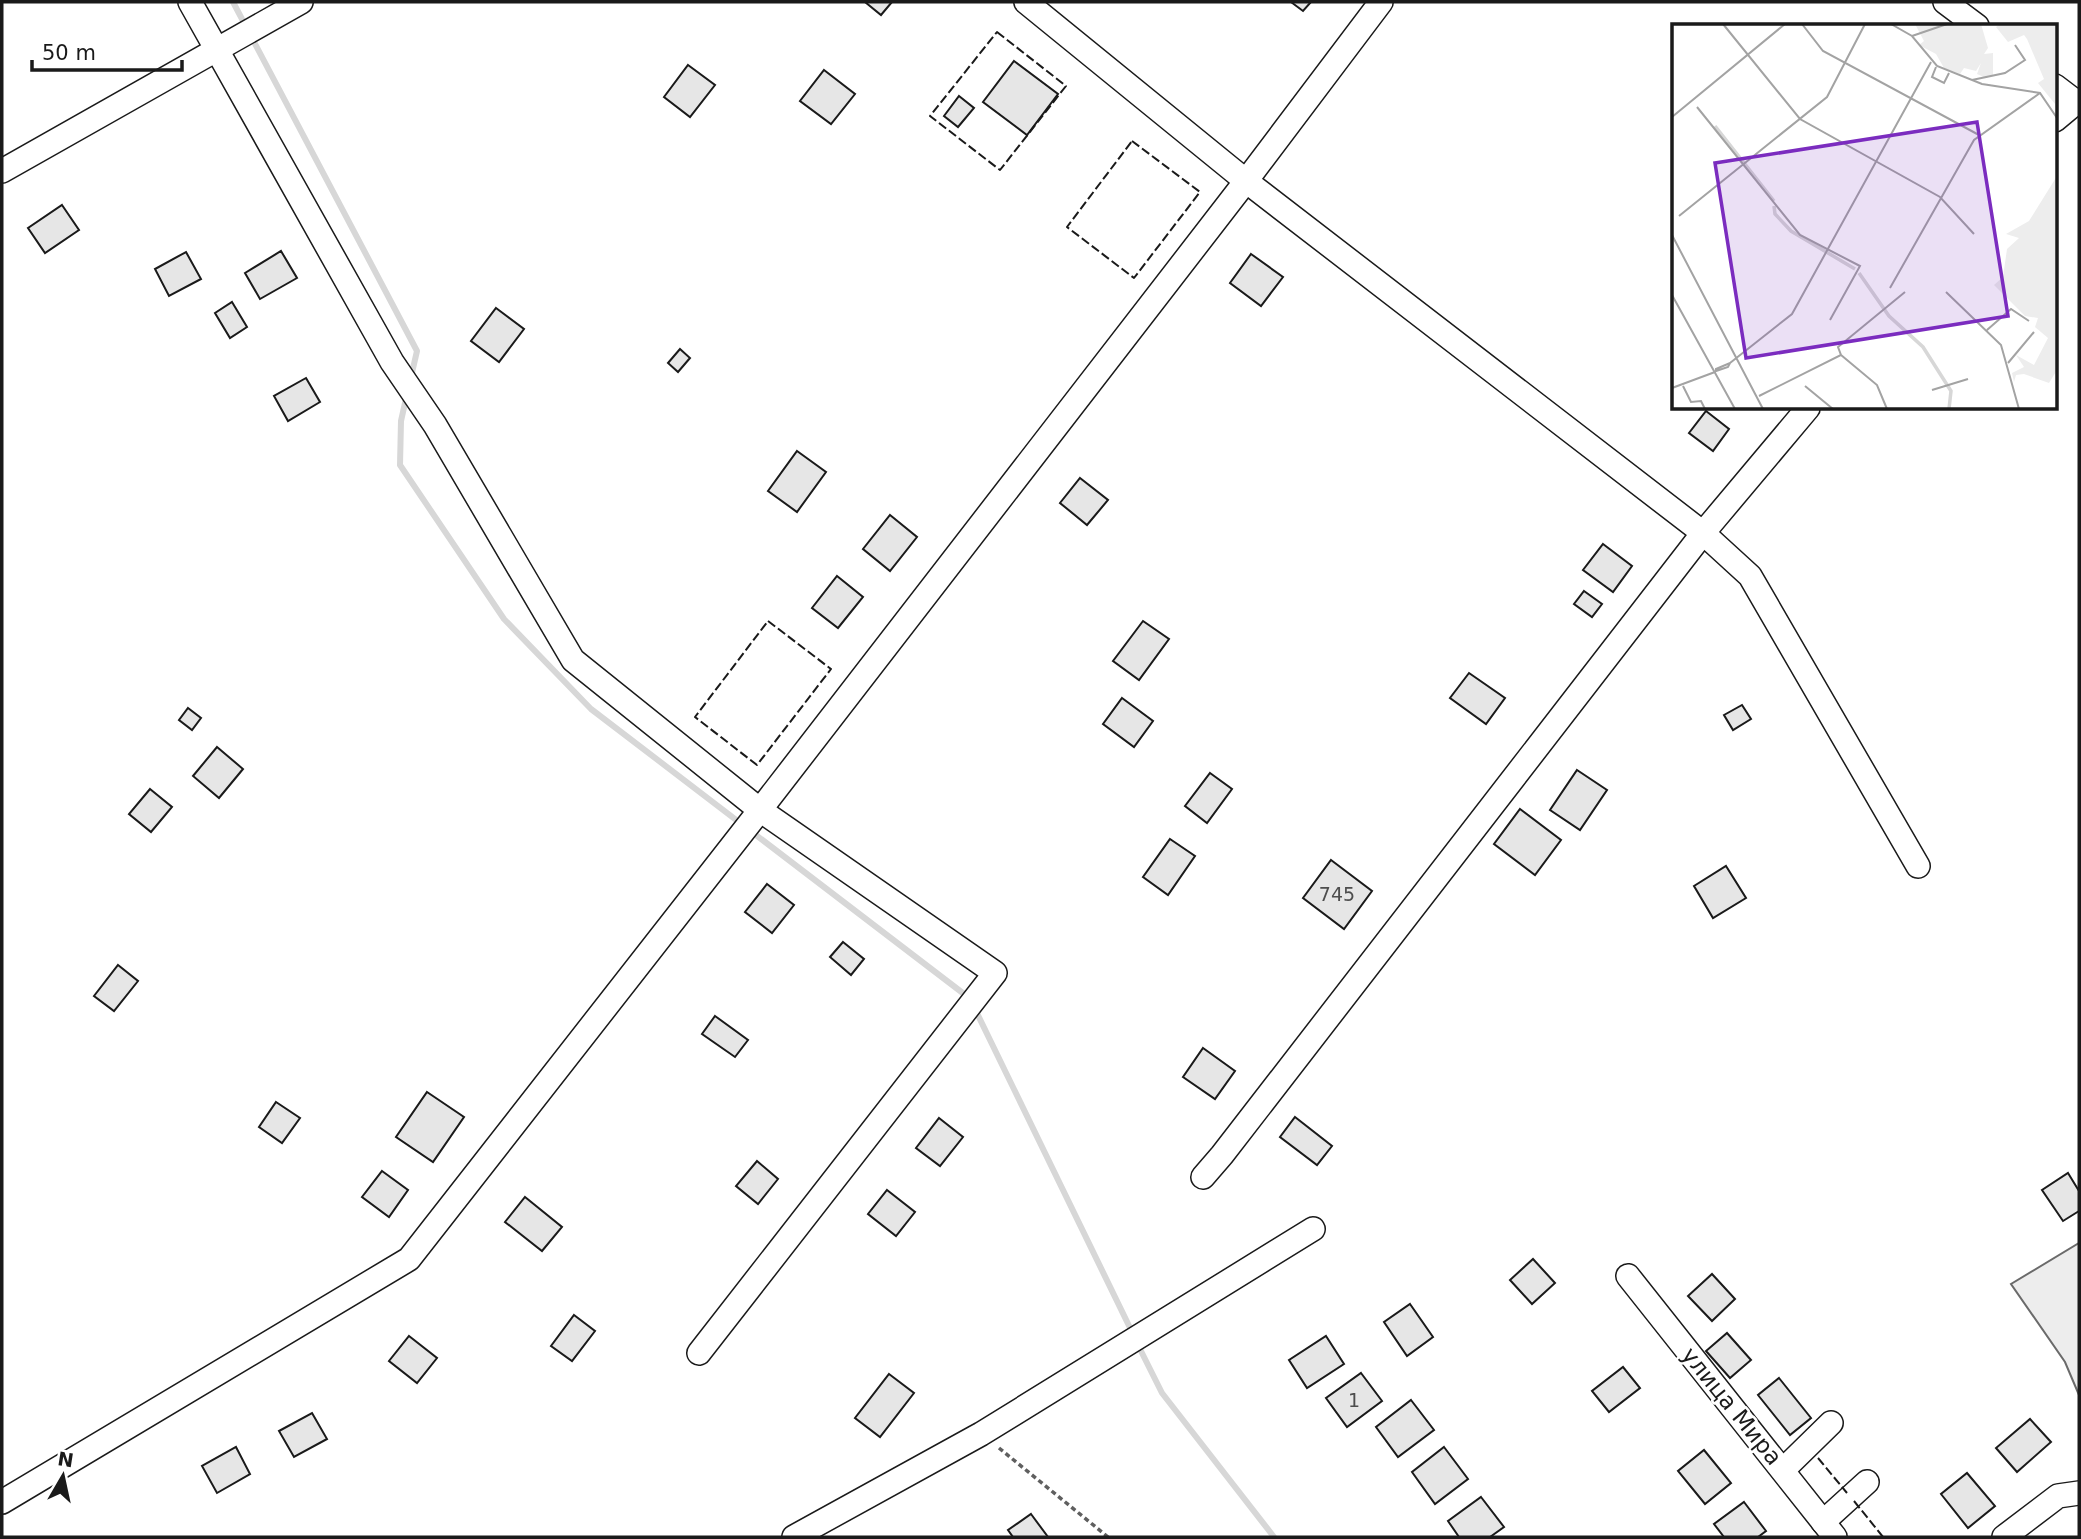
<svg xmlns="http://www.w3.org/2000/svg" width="2081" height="1539" font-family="'DejaVu Sans',sans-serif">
  <rect width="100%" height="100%" fill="#fff"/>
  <polygon fill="#ededed" stroke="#6a6a6a" stroke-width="2" points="2079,1243 2079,1395 2065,1362 2011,1284"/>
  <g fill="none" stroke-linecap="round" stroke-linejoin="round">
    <g stroke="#d7d7d7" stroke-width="6">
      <polyline points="233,2 417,351 411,377"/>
      <polyline points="407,394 401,421 400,465 504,619 591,709 968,997"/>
      <polyline points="974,1007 1133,1334"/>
      <polyline points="1137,1343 1162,1393 1274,1537"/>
    </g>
  </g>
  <g fill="#e6e6e6" stroke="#1a1a1a" stroke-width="2">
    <polygon points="865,2 892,2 881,15"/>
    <polygon points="1291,2 1311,2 1303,11"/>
    <polygon points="1014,61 1058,94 1027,135 983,102"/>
    <polygon points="688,65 715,85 690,117 664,97"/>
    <polygon points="824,70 855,94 831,124 800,101"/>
    <polygon points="959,96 974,108 958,127 944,116"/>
    <polygon points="62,205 79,230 45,253 28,228"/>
    <polygon points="281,251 297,278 260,299 245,273"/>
    <polygon points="186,252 201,279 169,296 155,269"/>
    <polygon points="1251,254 1283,277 1261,306 1230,283"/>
    <polygon points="232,302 247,327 230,338 215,313"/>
    <polygon points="496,308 524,329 499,362 471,341"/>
    <polygon points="680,349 690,358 678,372 668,363"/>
    <polygon points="306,378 320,402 288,421 274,396"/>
    <polygon points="1706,411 1729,429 1713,451 1689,433"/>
    <polygon points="797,451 826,472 797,512 768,491"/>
    <polygon points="1080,478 1108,500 1087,525 1060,503"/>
    <polygon points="890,515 917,537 890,571 863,549"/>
    <polygon points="1603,544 1632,566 1613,592 1583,570"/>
    <polygon points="837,576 863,597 838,628 812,608"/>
    <polygon points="1584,591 1602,604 1592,617 1574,604"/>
    <polygon points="1143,621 1169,639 1139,680 1113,661"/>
    <polygon points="1469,673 1505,698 1486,724 1450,698"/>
    <polygon points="1122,698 1153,721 1134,747 1103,724"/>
    <polygon points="1742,705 1751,719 1733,730 1724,715"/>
    <polygon points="188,708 201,718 192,730 179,720"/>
    <polygon points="217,747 243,769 219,798 193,776"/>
    <polygon points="1577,770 1607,790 1580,830 1550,810"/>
    <polygon points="1210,773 1232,789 1207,823 1185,806"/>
    <polygon points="150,789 172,807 151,832 129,814"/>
    <polygon points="1520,809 1561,840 1535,875 1494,844"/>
    <polygon points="1170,839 1195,856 1168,895 1143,877"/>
    <polygon points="1331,860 1372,891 1344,929 1303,898"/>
    <polygon points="1726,866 1746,898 1713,918 1694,886"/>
    <polygon points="767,884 794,905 772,933 745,912"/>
    <polygon points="843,942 864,959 851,975 830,957"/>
    <polygon points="118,965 138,981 114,1011 94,996"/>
    <polygon points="715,1016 748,1040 735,1057 702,1034"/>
    <polygon points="1203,1048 1235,1071 1215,1099 1183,1077"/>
    <polygon points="427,1092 464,1117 433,1162 396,1137"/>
    <polygon points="276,1102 300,1118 282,1143 259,1127"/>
    <polygon points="1295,1117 1332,1146 1317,1165 1280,1137"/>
    <polygon points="939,1118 963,1137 940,1166 916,1148"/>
    <polygon points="757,1161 778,1179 758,1204 736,1186"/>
    <polygon points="382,1171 408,1190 389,1217 362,1197"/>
    <polygon points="2068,1173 2079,1191 2079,1211 2063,1221 2042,1190"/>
    <polygon points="887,1190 915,1212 896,1236 868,1214"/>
    <polygon points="525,1197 562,1227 542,1251 505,1222"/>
    <polygon points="1533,1259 1555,1283 1532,1304 1510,1280"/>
    <polygon points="1712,1274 1735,1299 1712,1321 1688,1296"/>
    <polygon points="1410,1304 1433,1337 1407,1356 1384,1322"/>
    <polygon points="574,1315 595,1331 572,1361 551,1346"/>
    <polygon points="1727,1333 1751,1360 1730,1378 1706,1351"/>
    <polygon points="409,1336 437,1358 417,1383 389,1361"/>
    <polygon points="1326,1336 1344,1364 1307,1388 1289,1360"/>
    <polygon points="1623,1367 1640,1388 1609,1412 1592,1391"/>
    <polygon points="1361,1373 1382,1401 1347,1427 1326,1398"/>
    <polygon points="889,1374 914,1393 880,1437 855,1418"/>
    <polygon points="1779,1378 1811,1418 1790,1435 1758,1395"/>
    <polygon points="1411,1400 1434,1430 1398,1457 1376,1427"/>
    <polygon points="312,1413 327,1439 294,1457 279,1431"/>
    <polygon points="2030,1419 2051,1442 2017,1472 1996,1448"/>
    <polygon points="236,1447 250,1474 217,1493 202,1466"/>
    <polygon points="1444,1447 1468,1479 1435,1504 1412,1472"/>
    <polygon points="1704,1450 1731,1483 1705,1504 1678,1471"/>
    <polygon points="1967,1473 1995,1506 1968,1528 1941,1494"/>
    <polygon points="1481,1497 1504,1527 1490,1537 1459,1537 1448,1521"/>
    <polygon points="1744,1502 1766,1531 1758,1537 1724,1537 1714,1524"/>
    <polygon points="1031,1514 1048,1537 1013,1537 1008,1530"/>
  </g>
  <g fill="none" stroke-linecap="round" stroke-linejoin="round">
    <g stroke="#1a1a1a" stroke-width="26">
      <g id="minor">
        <polyline points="190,2 392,362 435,425 573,660 760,810 995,973 699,1353"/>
        <polyline points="1026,2 1246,181 1703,533 1750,576 1918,866"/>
        <polyline points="1945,2 1977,26"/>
        <polyline points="2055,86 2076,102"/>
        <polyline points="2055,120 2079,100"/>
        <polyline points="2,171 301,2"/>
        <polyline points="1203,1177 1222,1155 1703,533 1808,408"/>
        <polyline points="1628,1276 1835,1537"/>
        <polyline points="1783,1470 1831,1423"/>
        <polyline points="2,1502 409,1259 760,810 1246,181 1381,2"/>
        <polyline points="1823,1522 1867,1482"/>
        <polyline points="794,1537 981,1434 1313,1229"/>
        <polyline points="2004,1537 2058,1496 2079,1493"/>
      </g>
    </g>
    <polyline stroke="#5f5f5f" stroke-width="3.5" stroke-dasharray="5 3.5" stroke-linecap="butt" points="999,1448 1108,1537"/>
    <use href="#minor" stroke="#fff" stroke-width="23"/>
    <g stroke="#1a1a1a" stroke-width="2" stroke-dasharray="9 3.5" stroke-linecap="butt">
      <polygon points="997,32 1066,86 1000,170 930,116"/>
      <polygon points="1132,141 1200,192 1134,278 1067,227"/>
      <polygon points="768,621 831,669 757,765 695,717"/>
      <polyline points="1818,1458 1847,1493"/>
      <polyline points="1854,1501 1883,1537"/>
    </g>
  </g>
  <g text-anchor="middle" stroke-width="5" stroke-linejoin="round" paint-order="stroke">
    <g font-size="19" fill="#4d4d4d">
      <text x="1337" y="901">745</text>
      <text x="1354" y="1407">1</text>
    </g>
    <g font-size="23" fill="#1a1a1a" stroke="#fff">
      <text transform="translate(1732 1406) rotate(51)" y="8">улица Мира</text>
    </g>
  </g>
  <g transform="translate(1672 24)">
    <rect width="385" height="385" fill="#fff"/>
    <path d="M243,0H309L316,24L312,30L321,29V51L314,54L305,50L309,39L304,47L292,44L288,50L272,44L264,30L247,21L252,17ZM328,0H385V94L383,80L366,59L372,55L355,15L352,11L336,18L324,3ZM385,152V346L377,359L352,350L344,351L342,358L340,349L352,343L344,331L362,341L376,314L363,303L366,294L353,292L322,261L331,253L335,225L347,214L334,210L357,197Z" fill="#ededed"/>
    <path fill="none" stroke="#d7d7d7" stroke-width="3.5" d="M43,102L102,177M102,182L103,190L119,207L183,245M187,249L217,292L251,323L279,367L277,385"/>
    <path fill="none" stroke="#a3a3a3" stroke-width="2" d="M51,0L128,95L268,173L302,210M130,0L151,27L307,111M219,0L240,12L265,42L310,60L368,69L385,94M240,12L275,0M264,43L260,53L272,59L277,49M300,56L333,49L353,36L343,21M25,83L128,211L188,242L158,296M0,93L113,0M7,192L155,73L193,0M0,211L91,385M218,264L302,116L368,69M274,268L329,321L347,385M0,271L63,385M315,306L339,285L357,297M169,331L205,361L215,385M58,339L120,290L259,38M58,339L56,343L44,347V345ZM336,339L362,308M11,362L19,378L29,377L33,385M133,362L161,385M0,364L43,348M260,366L296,355M87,372L169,331L166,323L233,268"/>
    <path fill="#7b2cbf" fill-opacity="0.15" stroke="#7b2cbf" stroke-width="3.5" d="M305,98L336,292L74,334L43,139Z"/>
    <rect width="385" height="385" fill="none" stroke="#1a1a1a" stroke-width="3.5"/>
  </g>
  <rect width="2081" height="1539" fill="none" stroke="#1a1a1a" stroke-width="7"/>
  <g transform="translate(63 1476) rotate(9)" stroke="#ffffff" stroke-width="5" paint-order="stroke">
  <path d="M0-5L12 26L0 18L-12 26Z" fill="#1a1a1a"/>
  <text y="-10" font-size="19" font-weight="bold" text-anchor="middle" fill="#1a1a1a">N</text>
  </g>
  <path d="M32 60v10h150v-10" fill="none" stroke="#1a1a1a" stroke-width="3.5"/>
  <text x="42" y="60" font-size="21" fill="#1a1a1a" stroke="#ffffff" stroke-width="5" paint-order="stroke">50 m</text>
</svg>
